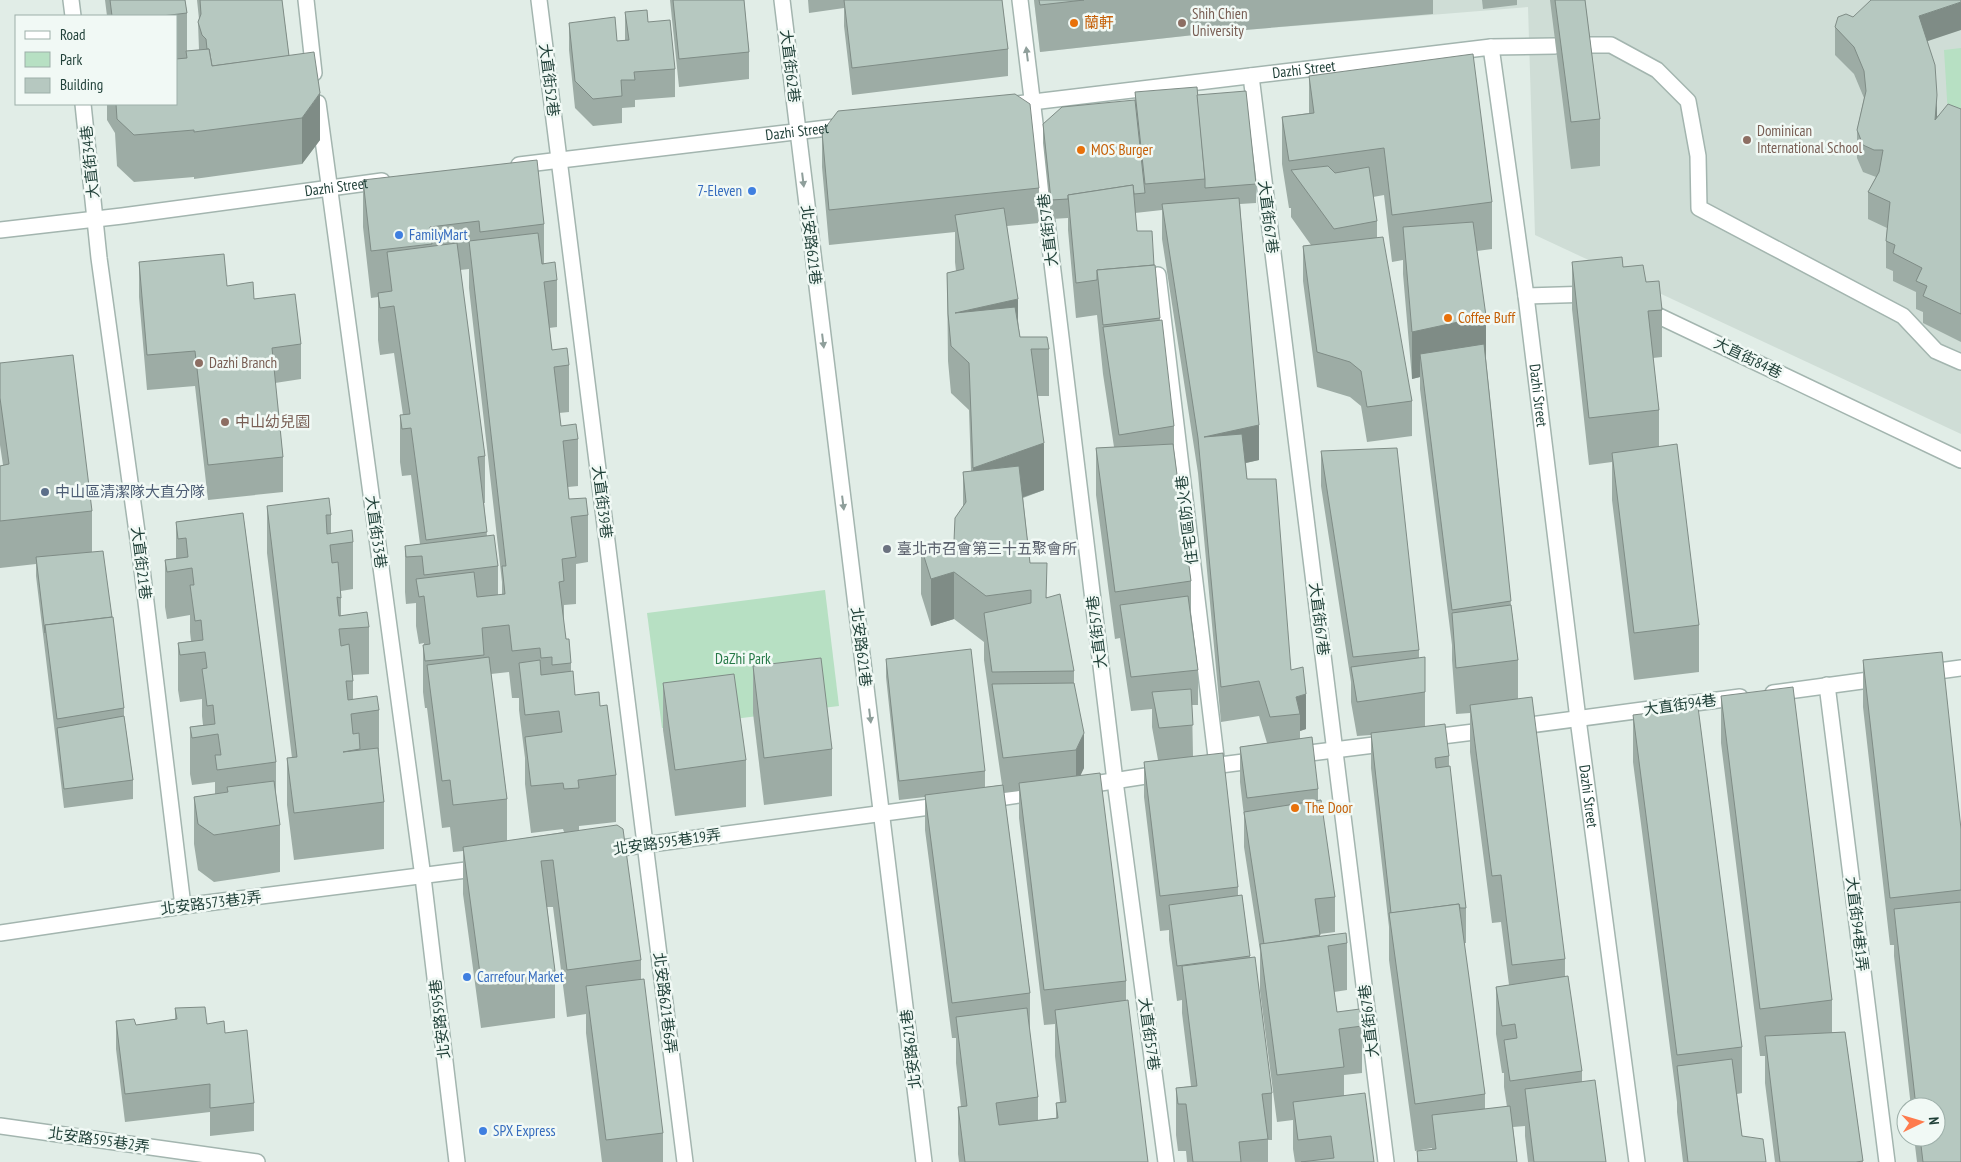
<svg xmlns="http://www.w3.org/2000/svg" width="1961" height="1162" font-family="'PT Sans Narrow','Noto Sans TC',sans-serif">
  <rect width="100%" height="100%" fill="#e1ede7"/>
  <polygon fill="#cfddd6" points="1034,0 1961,0 1961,434 1535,235 1528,7 1221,32 1040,52"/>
  <g fill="#b7e0c3">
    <polygon points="1961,48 1961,121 1948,115 1944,50"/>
    <polygon points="825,590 839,706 662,728 647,613"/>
  </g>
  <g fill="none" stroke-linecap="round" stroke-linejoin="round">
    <g stroke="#a3b5af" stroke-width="18">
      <g id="service">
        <polyline points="1585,45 1611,45 1657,70 1688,101 1698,156 1699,208 1903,316 1936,351 1961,362"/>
        <polyline points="1491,47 1555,46"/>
      </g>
    </g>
    <g stroke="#a3b5af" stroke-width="18">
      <g id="minor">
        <polyline points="71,0 73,16"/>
        <polyline points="306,0 314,73"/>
        <polyline points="539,0 685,1162"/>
        <polyline points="782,0 924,1162"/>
        <polyline points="1020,0 1115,781 1166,1162"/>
        <polyline points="1251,76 1386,1162"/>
        <polyline points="318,103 423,877 457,1162"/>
        <polyline points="83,104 99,258 141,561 183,906"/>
        <path id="s1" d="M1008,105L1491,47L1526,296L1578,719L1637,1162"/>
        <path id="s2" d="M519,165L844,126"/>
        <path id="s3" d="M0,230L122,216L382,181"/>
        <polyline points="1158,275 1217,765"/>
        <polyline points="1526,296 1593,294"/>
        <polyline points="1644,309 1961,460"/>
        <polyline points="1924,673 1961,668"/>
        <polyline points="1827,685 1887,1162"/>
        <polyline points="1773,693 1884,678"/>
        <polyline points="1515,727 1740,697"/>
        <polyline points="1426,738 1490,730"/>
        <polyline points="1294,755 1390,743"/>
        <polyline points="1205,767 1259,760"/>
        <polyline points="1081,786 1165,773"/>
        <polyline points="985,800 1039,792"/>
        <polyline points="606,850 945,805"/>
        <polyline points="0,933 183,906 482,868"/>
        <polyline points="0,1126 257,1162"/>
      </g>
    </g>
    <use href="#service" stroke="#fff" stroke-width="15"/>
    <use href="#minor" stroke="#fff" stroke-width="15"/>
  </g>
  <g fill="#9daca5" fill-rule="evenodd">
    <polygon points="105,0 185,0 187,13 187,51 199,50 198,22 199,19 197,0 282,0 289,56 320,140 302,164 194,179 194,177 134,182 117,166 115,133 107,120 107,104 176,104 176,16 107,16"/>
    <polygon points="670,0 744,0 749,52 749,79 679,87"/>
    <polygon points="808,0 1002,0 1008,49 1008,76 852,95 844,26 844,8 809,13"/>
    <polygon points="1034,0 1433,0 1433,14 1221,32 1040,52"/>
    <polygon points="1482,0 1517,0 1517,5 1483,9"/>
    <polygon points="1550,0 1585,0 1600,119 1600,166 1571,169"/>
    <polygon points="625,12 648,22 675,69 675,97 635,100 635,107 622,108 622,123 593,126 575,108 569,50 569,23 617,41 625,40"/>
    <polygon points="1853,17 1927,41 1937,116 1961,109 1961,342 1923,323 1923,312 1916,309 1916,292 1893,281 1893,271 1886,268 1886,241 1887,228 1868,219 1868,192 1876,177 1863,172 1857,158 1857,130 1864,98 1854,74 1835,55 1835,27"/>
    <polygon points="1309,76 1492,202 1492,249 1477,251 1486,359 1511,605 1518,660 1518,699 1565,959 1565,977 1582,1071 1582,1082 1606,1162 1528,1162 1525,1136 1525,1126 1513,1127 1517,1162 1417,1162 1417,1151 1432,1150 1432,1148 1415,1151 1389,960 1389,927 1371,768 1371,735 1357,736 1351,702 1351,682 1321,486 1321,451 1419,650 1419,658 1425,692 1425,727 1449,756 1449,767 1466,908 1466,943 1464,943 1485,1094 1485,1109 1507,1107 1504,1087 1504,1073 1502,1073 1496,1034 1496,987 1509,985 1501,922 1492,923 1470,752 1470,713 1456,714 1452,660 1452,645 1420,389 1420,377 1412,379 1403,274 1403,260 1392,262 1384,195 1373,197 1377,221 1377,238 1412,401 1412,436 1367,442 1361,406 1350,397 1317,387 1303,281 1303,246 1311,245 1291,217 1291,208 1289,208 1282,164 1282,117 1309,113"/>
    <polygon points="1135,92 1197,95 1256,184 1256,203 1240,204 1259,460 1246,463 1247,479 1291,670 1306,729 1300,731 1300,739 1318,789 1318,801 1335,897 1335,932 1320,934 1320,936 1347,943 1347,990 1334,992 1337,1012 1362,1026 1362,1073 1344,1075 1344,1096 1374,1162 1295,1162 1293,1149 1293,1120 1277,1122 1260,991 1260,951 1244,847 1244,816 1240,782 1240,747 1267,743 1259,716 1221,722 1198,473 1162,239 1162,210 1135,213 1137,231 1154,265 1155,265 1160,320 1174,426 1174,450 1191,581 1191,615 1198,670 1198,705 1192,705 1193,756 1238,887 1238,896 1242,895 1250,958 1272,1093 1272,1140 1268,1140 1268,1162 1187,1162 1186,1151 1178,1151 1176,1135 1176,1088 1191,1086 1182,1013 1182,1000 1177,1001 1169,940 1169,930 1160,931 1144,797 1144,762 1158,760 1152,727 1152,709 1131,711 1120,638 1115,639 1096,495 1096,448 1114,447 1103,374 1097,315 1076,318 1068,230 1068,218 1051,219 1043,143 1043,124 1135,101"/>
    <path d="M822,132L1039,188V223L1007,226L1018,320L1020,337L1049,349V396H1038L1044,490L1023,498L1030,563L1047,598L1074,671V683L1084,768L1080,775L1126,981V1001L1148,1162H959L958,1154V1107H961L956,1063V1038H952L925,830V797L899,800L886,677V659L985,771V787L1002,785L984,660V642L954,619L931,626L921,594V547L954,541L963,506V472L971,471L969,410L951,393L948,361L947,273L956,271L955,262V232L829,245L822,167ZM1019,791V818L1044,1025L1055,1024V1056L1060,1102L1056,1103V1118L1038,1120V1097L1029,1028H1030V993L1004,793Z"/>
    <path d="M363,180L544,224V263L557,280V327L549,328L552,350L569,365V412L559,413L561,426L578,439V486L568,487L569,499L588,515V562L576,564V604L564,605V626L566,639L571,663V671L575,695L600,706L616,775V822L579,826V830L641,960V979L663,1133V1162H602L586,1033V1014L567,1017L553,907H547L555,971V1018L481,1028L463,894V851L453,852L450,827L442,828L427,708H425L423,692V645H424V643L419,644L416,626V603L406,604L405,592V546L420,544L411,475L402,476L400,462V415H403L394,353L380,355L378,340V297L371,298L363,227ZM469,269V288L502,582V595H498V566L487,536L484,503H485V456L460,270ZM509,672L512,698H519V710L525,758V784L531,833L563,829L564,832L507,841V799L491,674Z"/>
    <polygon points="139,262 227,286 254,299 301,344 301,379 275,383 283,457 283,492 208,500 195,386 147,390 139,297"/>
    <polygon points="1572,262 1623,267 1646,282 1662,310 1662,357 1653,358 1659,410 1659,447 1699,625 1699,672 1634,680 1612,500 1612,462 1589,465 1572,309"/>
    <polygon points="0,363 92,511 92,552 124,708 124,716 133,780 133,799 64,808 36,576 36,564 0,568 0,466 3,465 0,445"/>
    <polygon points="267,506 331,515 331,533 353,542 353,589 341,591 341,616 369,627 369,674 353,675 353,699 379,710 379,757 384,802 384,849 294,860 287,805 287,758 292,758 267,553"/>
    <polygon points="243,513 276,762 276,794 280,825 280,872 214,882 198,870 194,844 194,797 215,794 215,782 192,785 190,774 190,727 203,725 202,716 202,699 180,702 178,690 178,643 191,641 190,632 190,615 167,619 165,607 165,560 176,559 176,522"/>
    <polygon points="1863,660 1961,829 1961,1162 1917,1162 1914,1137 1936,1137 1936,1107 1911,1107 1894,956 1894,945 1890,945 1863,707"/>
    <polygon points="753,666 832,749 832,796 764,805 753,713"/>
    <polygon points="663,683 746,760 746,807 675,816 663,730"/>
    <polygon points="1721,696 1832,1000 1832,1032 1845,1032 1863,1162 1775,1162 1765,1083 1765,1056 1760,1056 1721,743"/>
    <polygon points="1633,715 1742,1047 1742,1093 1737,1094 1742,1136 1766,1162 1683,1162 1677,1112 1677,1102 1633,762"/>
    <polygon points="175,1008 225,1033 254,1103 254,1131 210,1136 210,1112 125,1122 116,1049 116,1021 136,1025 175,1019"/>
  </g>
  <g fill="#7f8c86">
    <polygon points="1961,2 1961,30 1919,44 1919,16"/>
    <polygon points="320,93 320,140 302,164 302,118"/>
    <polygon points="1937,95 1937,122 1935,120"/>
    <polygon points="1018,299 1018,346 955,313"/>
    <polygon points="1486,316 1486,363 1420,354 1420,377 1412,379 1412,332"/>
    <polygon points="1259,425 1259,460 1204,472 1204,437"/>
    <polygon points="1044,443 1044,490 973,514 973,468"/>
    <polygon points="954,572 954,619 931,626 931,579"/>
    <polygon points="1306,694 1306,729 1300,731 1300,714 1296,697"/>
    <polygon points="1084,733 1084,768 1076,785 1076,750"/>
  </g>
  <g fill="#b6c8c0" stroke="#7f8c86">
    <polygon points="110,0 185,0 187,13 162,16 112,16"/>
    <polygon points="200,0 282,0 289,56 212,66 209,49 207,49 206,39 202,35 198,22 201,14"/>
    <polygon points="673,0 744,0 749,52 679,59"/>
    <polygon points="844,0 1002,0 1008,49 852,68"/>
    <polygon points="1039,0 1084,0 1040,5"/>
    <polygon points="1555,0 1585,0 1600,119 1571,122"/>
    <polygon points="1871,0 1961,0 1961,2 1919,16 1935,65 1937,95 1935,120 1948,104 1961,109 1961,314 1923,296 1927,286 1916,281 1922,268 1893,253 1895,245 1886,241 1890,202 1868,192 1879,172 1883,150 1874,150 1863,145 1857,130 1866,91 1864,71 1854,47 1835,27 1838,17 1846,14 1853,17"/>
    <polygon points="647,10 648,22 670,20 675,69 634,72 635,80 621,80 622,96 593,99 575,81 569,23 615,17 617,41 629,40 625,12"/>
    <polygon points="209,49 212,66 314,52 320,93 302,118 194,132 194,130 134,135 117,119 116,104 176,104 176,59 187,58 186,51"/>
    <polygon points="1473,54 1492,202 1392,215 1384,148 1289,161 1282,117 1314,113 1309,76"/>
    <polygon points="1197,87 1205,179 1145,184 1135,92"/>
    <polygon points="1246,91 1256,184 1205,188 1205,179 1197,95"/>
    <polygon points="1015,94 1030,104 1039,188 829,210 822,132 838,111"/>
    <polygon points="1135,100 1145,193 1134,194 1133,185 1068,195 1068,199 1051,200 1043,124 1062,107"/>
    <polygon points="537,160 544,224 480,232 479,221 430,227 432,244 371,251 363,180"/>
    <polygon points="1328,166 1335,173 1369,167 1377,221 1334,229 1291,170"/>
    <polygon points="1133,185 1137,231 1152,231 1154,265 1097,270 1097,280 1076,283 1068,195"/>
    <polygon points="1239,198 1259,425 1204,437 1242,434 1247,479 1276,479 1291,670 1303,667 1306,694 1296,697 1300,714 1270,717 1259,681 1221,687 1198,438 1162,204"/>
    <polygon points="1004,208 1018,299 955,313 1015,307 1020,337 1047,337 1049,349 1031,349 1044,443 973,468 969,363 951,346 948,314 947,273 964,269 955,215"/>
    <polygon points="1473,222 1486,316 1412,332 1403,227"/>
    <polygon points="538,233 542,264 555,262 557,280 544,282 552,350 567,348 569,365 554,367 561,426 576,424 578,439 563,441 569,499 586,498 588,515 571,517 576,557 562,559 564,581 559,582 566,639 569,639 571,663 552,665 552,657 541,658 540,648 512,651 509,625 482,628 484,655 425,661 423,645 430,644 424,596 419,597 416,579 474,572 477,597 505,594 502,566 506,566 469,241"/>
    <polygon points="1383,237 1412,401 1367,407 1361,371 1350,362 1317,352 1303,246"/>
    <polygon points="457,243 485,456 478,457 487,532 426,540 411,428 402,429 400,415 410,414 394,306 380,308 378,293 392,291 387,252"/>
    <polygon points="224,254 227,286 253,282 254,299 295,294 301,344 272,348 283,457 208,465 195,351 147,355 139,262"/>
    <polygon points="1622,257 1623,267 1643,265 1646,282 1659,281 1662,310 1648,311 1659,410 1589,418 1572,262"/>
    <polygon points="1155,265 1160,318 1103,325 1097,270"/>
    <polygon points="1162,320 1174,426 1119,435 1103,327"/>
    <polygon points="1484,344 1511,601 1452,610 1420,354"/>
    <polygon points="73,355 92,511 0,521 0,466 9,464 0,398 0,363"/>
    <polygon points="1173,444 1191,581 1115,592 1096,448"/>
    <polygon points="1677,444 1699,625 1634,633 1612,453"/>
    <polygon points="1397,448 1419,650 1353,657 1321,451"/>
    <polygon points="1019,466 1030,563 1047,563 1046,598 1060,594 1074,671 992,672 984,613 1031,603 1031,590 986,596 954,572 931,579 921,547 954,541 955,518 966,502 963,472"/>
    <polygon points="329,498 331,515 326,515 327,534 352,530 353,542 330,545 332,563 338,562 341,598 337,597 339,616 367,612 369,627 339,629 341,646 349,644 353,681 346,681 348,700 377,696 379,710 351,714 353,734 359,733 360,749 343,752 378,748 384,802 294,813 287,758 297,757 267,506"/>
    <polygon points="243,513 276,762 217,770 215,755 221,755 218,734 192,738 190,727 215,724 213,705 207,706 205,690 202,669 207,668 205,652 180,655 178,643 203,640 201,620 195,621 190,585 194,585 192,568 167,572 165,560 188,557 186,538 178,539 176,522"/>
    <polygon points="494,535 498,566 424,575 422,556 406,557 405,546"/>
    <polygon points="103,551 112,617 45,625 45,633 36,557"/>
    <polygon points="1188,596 1198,670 1131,677 1120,605"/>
    <polygon points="1511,605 1518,660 1456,668 1452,613"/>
    <polygon points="113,617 124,708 57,719 45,625"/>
    <polygon points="971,649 985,771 899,781 886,659"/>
    <polygon points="1942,652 1961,829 1961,890 1890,898 1863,660"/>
    <polygon points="489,657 507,799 453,805 450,780 442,781 427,665"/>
    <polygon points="1425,657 1425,692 1357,702 1351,667"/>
    <polygon points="821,658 832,749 764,758 753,666"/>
    <polygon points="540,660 541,675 573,671 575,695 599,692 600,706 607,705 616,775 578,780 579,788 564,789 563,783 531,786 525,737 562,732 559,711 525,715 519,663"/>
    <polygon points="734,674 746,760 675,770 663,683"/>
    <polygon points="1074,683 1084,733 1076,750 1003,758 992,684"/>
    <polygon points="1793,687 1832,1000 1760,1009 1721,696"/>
    <polygon points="1191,689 1193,725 1159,728 1152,692"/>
    <polygon points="1532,697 1565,959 1512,965 1501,875 1492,876 1470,705"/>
    <polygon points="1698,707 1742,1047 1677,1055 1633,715"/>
    <polygon points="124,716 133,780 64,789 57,728"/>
    <polygon points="1445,724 1449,756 1435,758 1436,768 1450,766 1466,908 1460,908 1459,904 1391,913 1371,733"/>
    <polygon points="1312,737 1318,789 1247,798 1240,747"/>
    <polygon points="1223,753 1238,887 1160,896 1144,762"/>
    <polygon points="1100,773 1126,981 1044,990 1019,783"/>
    <polygon points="274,781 280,825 214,835 198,824 194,797 228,792 227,787"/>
    <polygon points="1003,785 1030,993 952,1003 925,795"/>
    <polygon points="1321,800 1335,897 1315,899 1320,935 1264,944 1244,812"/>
    <polygon points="617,825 623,829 641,960 567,970 553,860 541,861 555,971 481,981 463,847"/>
    <polygon points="1242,895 1250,956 1177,966 1169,905"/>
    <polygon points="1961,902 1961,1162 1923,1162 1920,1137 1936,1137 1936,1107 1916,1107 1894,909"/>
    <polygon points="1459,904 1485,1094 1415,1104 1389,913"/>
    <polygon points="1346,933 1347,943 1328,946 1337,1012 1360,1009 1362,1026 1339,1029 1344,1067 1277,1075 1260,944"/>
    <polygon points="1255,957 1272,1093 1262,1094 1268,1139 1239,1142 1241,1162 1193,1162 1186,1104 1178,1104 1176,1088 1197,1086 1182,966"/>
    <polygon points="1568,976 1582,1071 1510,1081 1504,1040 1517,1038 1515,1024 1502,1026 1496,987"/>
    <polygon points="644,979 663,1133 606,1140 586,986"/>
    <polygon points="1128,1000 1148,1162 965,1162 958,1107 967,1106 956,1017 1027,1008 1038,1097 996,1103 999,1125 1058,1118 1056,1103 1066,1102 1055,1010"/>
    <polygon points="205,1007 207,1024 224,1021 225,1033 247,1030 254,1103 210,1108 210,1084 125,1094 116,1021 134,1019 136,1025 177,1019 175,1008"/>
    <polygon points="1845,1032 1863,1161 1856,1162 1780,1162 1765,1036"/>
    <polygon points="1732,1059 1742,1136 1763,1139 1766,1162 1688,1162 1677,1066"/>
    <polygon points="1595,1080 1606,1162 1534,1162 1525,1089"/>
    <polygon points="1365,1093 1374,1162 1301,1162 1334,1158 1331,1136 1298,1140 1293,1102"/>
    <polygon points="1510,1106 1517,1162 1418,1162 1417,1151 1436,1149 1432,1115"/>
  </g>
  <defs><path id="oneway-solid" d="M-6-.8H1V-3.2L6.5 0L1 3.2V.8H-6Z" transform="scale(1.25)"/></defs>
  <g fill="#8f9f9b">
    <use href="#oneway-solid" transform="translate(1027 54) rotate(-97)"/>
    <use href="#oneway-solid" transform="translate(803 180) rotate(83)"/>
    <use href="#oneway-solid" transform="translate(823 341) rotate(83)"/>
    <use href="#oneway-solid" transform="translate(843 503) rotate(83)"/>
    <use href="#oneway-solid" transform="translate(870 716) rotate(83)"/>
  </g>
  <g fill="#e8710a" stroke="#f1f9f5" stroke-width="2">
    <circle cx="1074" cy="23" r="5"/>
    <circle cx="1081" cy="150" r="5"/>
    <circle cx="1448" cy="318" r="5"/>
    <circle cx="1295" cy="808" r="5"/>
  </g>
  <g fill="#8d6e63" stroke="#f1f9f5" stroke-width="2">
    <circle cx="1182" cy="23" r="5"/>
    <circle cx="1747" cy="140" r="5"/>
    <circle cx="199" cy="363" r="5"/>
    <circle cx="225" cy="422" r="5"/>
  </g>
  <g fill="#3f7fe0" stroke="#f1f9f5" stroke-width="2">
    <circle cx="752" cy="191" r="5"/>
    <circle cx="399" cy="235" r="5"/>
    <circle cx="467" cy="977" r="5"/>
    <circle cx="483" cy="1131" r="5"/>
  </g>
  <circle fill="#5c6f8a" stroke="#f1f9f5" stroke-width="2" cx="45" cy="492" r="5"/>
  <circle fill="#6b7280" stroke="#f1f9f5" stroke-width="2" cx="887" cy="549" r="5"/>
  <g text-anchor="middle" stroke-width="5" stroke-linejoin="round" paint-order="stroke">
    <g font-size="15" fill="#785e54" stroke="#f1f9f5" text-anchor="start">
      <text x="1192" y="19">Shih Chien<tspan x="1192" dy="17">University</tspan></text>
      <text x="1757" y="136">Dominican<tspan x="1757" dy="17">International School</tspan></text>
      <text x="209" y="368">Dazhi Branch</text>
      <text x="235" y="427">中山幼兒園</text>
    </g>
    <g font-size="15" fill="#c56008" stroke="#f1f9f5" text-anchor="start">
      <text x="1084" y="28">蘭軒</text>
      <text x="1091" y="155">MOS Burger</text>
      <text x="1458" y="323">Coffee Buff</text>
      <text x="1305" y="813">The Door</text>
    </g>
    <g font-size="15" fill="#1f3f37" stroke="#f1f9f5">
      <text transform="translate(790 66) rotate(83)" y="5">大直街62巷</text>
      <text dy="5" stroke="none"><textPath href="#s1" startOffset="298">Dazhi Street</textPath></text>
      <text transform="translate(549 80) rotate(83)" y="5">大直街52巷</text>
      <text dy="5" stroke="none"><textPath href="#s2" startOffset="280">Dazhi Street</textPath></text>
      <text transform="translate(90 162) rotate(-96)" y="5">大直街34巷</text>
      <text dy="5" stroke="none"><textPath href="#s3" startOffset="339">Dazhi Street</textPath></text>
      <text transform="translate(1268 217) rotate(83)" y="5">大直街67巷</text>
      <text transform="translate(1048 230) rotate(-97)" y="5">大直街57巷</text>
      <text transform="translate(811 245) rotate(83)" y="5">北安路621巷</text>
      <text transform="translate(1748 358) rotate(26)" y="5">大直街84巷</text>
      <text dy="5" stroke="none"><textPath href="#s1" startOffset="838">Dazhi Street</textPath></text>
      <text transform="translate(602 502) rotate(83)" y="5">大直街39巷</text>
      <text transform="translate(1187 520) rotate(-97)" y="5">住宅區防火巷</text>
      <text transform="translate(376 532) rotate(82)" y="5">大直街33巷</text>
      <text transform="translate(141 563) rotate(83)" y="5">大直街21巷</text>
      <text transform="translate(1319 619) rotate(83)" y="5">大直街67巷</text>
      <text transform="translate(1097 632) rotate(-97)" y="5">大直街57巷</text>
      <text transform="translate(861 647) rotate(83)" y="5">北安路621巷</text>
      <text transform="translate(1680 705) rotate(-8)" y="5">大直街94巷</text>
      <text dy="5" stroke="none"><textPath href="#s1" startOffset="1242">Dazhi Street</textPath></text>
      <text transform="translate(667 842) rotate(-8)" y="5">北安路595巷19弄</text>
      <text transform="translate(211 903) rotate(-7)" y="5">北安路573巷2弄</text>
      <text transform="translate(1857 924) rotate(83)" y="5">大直街94巷1弄</text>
      <text transform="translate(665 1003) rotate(83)" y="5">北安路621巷6弄</text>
      <text transform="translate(440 1019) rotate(-97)" y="5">北安路595巷</text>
      <text transform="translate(1369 1021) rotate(-97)" y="5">大直街67巷</text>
      <text transform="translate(1149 1034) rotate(82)" y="5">大直街57巷</text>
      <text transform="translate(911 1049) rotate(-97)" y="5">北安路621巷</text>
      <text transform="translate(99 1140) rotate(8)" y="5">北安路595巷2弄</text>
    </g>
    <g font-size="15" fill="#366cbe" stroke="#f1f9f5" text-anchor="start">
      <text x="742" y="196" text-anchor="end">7-Eleven</text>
      <text x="409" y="240">FamilyMart</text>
      <text x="477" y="982">Carrefour Market</text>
      <text x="493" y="1136">SPX Express</text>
    </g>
    <g font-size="15" fill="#4e5e75" stroke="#f1f9f5" text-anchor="start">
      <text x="55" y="497">中山區清潔隊大直分隊</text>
    </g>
    <g font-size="15" fill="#5b616d" stroke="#f1f9f5" text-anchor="start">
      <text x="897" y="554">臺北市召會第三十五聚會所</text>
    </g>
    <g font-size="15" fill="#267947" stroke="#f1f9f5">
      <text x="743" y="664">DaZhi Park</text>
    </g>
  </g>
  <rect x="15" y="15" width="162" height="90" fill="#f1f9f5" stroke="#9dafa9"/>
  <rect x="25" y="31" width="25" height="8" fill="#ffffff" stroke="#9dafa9"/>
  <text x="60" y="40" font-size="15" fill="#1f3f37">Road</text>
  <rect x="25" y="52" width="25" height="15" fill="#b7e0c3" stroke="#9dafa9"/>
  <text x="60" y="65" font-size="15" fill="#1f3f37">Park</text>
  <rect x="25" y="78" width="25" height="15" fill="#b6c8c0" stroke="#9dafa9"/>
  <text x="60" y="90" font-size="15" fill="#1f3f37">Building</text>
  <g transform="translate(1921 1122) rotate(85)"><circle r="24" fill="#f1f9f5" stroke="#9dafa9"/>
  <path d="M0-4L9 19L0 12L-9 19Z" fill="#fe7b4d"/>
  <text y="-8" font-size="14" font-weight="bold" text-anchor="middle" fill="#1f3f37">N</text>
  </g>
</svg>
